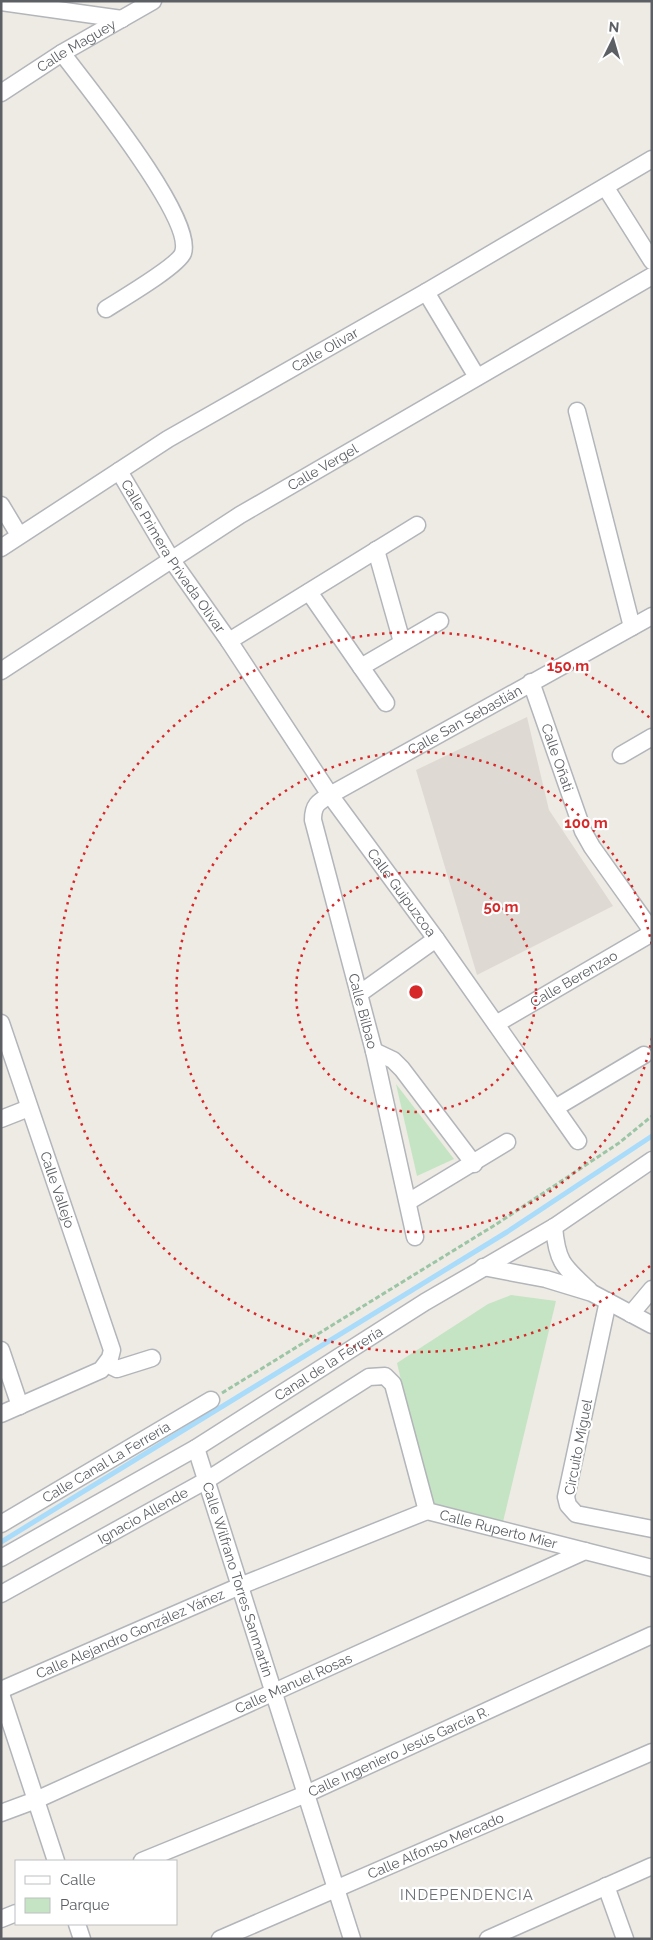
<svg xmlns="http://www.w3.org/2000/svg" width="653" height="1940" font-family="Raleway,sans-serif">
  <rect width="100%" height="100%" fill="#eeebe5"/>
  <polygon fill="#dedad3" points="527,717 549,810 613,906 477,975 416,770"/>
  <g fill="#c5e4c3">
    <polygon points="396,1084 454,1159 417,1176"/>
    <polygon points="511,1295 556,1301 502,1526 431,1509 397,1363 488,1304"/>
  </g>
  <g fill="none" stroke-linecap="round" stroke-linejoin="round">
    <polyline stroke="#a9dcfa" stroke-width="5" points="1,1542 507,1232 652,1136"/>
    <g stroke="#b2b5b9" stroke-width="19">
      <g id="minor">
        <polyline points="1,2 122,19"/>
        <path d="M62,53C86,85 195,218 183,253C178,266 120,300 106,309"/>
        <path id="s1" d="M1,93L62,53L153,1"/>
        <polyline points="606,188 652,261"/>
        <polyline points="426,292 477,377"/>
        <polyline points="577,411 632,627"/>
        <path id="s2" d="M119,471L171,559L229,641L330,795L436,939L578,1141"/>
        <polyline points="1,505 19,535"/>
        <path id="s3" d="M1,548L168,439L426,292L652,159"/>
        <polyline points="376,550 402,642"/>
        <polyline points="309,592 386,703"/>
        <polyline points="229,641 417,525"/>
        <polyline points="361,667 440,621"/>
        <path id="s4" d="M1,671L240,515L652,276"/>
        <path id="s5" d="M531,682L583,831L592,847L652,931"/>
        <polyline points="621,755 652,737"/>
        <polyline points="359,994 436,939"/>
        <path id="s6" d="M1,1023L112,1350L110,1358L101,1370L1,1414"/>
        <path id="s7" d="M496,1024L652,933"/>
        <polyline points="374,1051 393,1060 402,1069 474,1164"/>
        <polyline points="555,1108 644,1055"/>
        <polyline points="1,1119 29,1108"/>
        <polyline points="408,1202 507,1142"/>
        <path d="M554,1227C557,1262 563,1266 589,1290"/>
        <path id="s8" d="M415,1237L374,1051L313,820C313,805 318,802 330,795L652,616"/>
        <polyline points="483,1267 546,1279 592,1293 652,1325"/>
        <polyline points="608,1301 566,1497 568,1505 576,1514 652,1529"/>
        <polyline points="631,1314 652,1289"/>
        <polyline points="1,1350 20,1406"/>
        <polyline points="107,1364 117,1369 152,1358"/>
        <path id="s9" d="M196,1448L352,1939"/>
        <path id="s10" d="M1,1524L211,1400"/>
        <path id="s11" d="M1,1558L196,1448L425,1302L554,1227L652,1160"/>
        <path id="s12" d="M1,1594L207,1480L369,1377L385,1376L393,1384L427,1511L652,1568"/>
        <path id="s13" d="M1,1690L240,1586L427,1511"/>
        <polyline points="1,1694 56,1861"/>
        <path id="s14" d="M1,1813L36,1800L585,1551"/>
        <path id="s15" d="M142,1861L306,1794L652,1635"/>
        <polyline points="606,1886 625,1939"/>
        <polyline points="1,1919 16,1913"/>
        <polyline points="77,1924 82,1939"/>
        <path id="s16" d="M220,1939L652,1752"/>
        <polyline points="488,1939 652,1866"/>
      </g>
    </g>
    <polyline stroke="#9cc5a5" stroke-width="3" stroke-dasharray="5 2.5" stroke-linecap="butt" points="222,1393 495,1225 619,1143 652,1116"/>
    <use href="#minor" stroke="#fff" stroke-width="16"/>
  </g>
  <g fill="none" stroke="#d62828" stroke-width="2.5" stroke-dasharray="2.5 5">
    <circle cx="416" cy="992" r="120"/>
    <path d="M652 1038A240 240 0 1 1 652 946"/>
    <path d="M650 1266A360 360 0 1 1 650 718"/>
  </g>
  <g text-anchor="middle" stroke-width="4.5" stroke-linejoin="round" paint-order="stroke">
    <g font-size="14" fill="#5c6064" stroke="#fff">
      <text dy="5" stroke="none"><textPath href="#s1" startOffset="89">Calle Maguey</textPath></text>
      <text dy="5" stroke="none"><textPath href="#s3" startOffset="380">Calle Olivar</textPath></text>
      <text dy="5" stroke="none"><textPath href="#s4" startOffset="381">Calle Vergel</textPath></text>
      <text dy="5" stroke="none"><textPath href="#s2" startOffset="101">Calle Primera Privada Olivar</textPath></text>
      <text dy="5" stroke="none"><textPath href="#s8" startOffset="616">Calle San Sebastián</textPath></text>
      <text dy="5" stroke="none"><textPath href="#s5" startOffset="80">Calle Oñati</textPath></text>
      <text dy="5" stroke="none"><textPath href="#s2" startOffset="508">Calle Guipuzcoa</textPath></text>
      <text dy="5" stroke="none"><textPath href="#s7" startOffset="90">Calle Berenzao</textPath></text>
      <text transform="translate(363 1011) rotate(75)" y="5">Calle Bilbao</text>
      <text dy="5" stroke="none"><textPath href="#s6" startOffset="176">Calle Vallejo</textPath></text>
      <text dy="5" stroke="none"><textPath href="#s11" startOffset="381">Canal de la Ferrería</textPath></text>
      <text transform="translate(578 1447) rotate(-79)" y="5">Circuito Miguel</text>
      <text dy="5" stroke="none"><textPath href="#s10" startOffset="122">Calle Canal La Ferrería</textPath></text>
      <text dy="5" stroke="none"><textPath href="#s12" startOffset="162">Ignacio Allende</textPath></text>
      <text dy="5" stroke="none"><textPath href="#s12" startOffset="660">Calle Ruperto Mier</textPath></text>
      <text dy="5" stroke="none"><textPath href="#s9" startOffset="138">Calle Wilfrano Torres Sanmartín</textPath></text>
      <text dy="5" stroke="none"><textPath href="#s13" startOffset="141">Calle Alejandro González Yáñez</textPath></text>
      <text dy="5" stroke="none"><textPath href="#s14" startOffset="320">Calle Manuel Rosas</textPath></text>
      <text dy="5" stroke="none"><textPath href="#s15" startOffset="279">Calle Ingeniero Jesús García R.</textPath></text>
      <text dy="5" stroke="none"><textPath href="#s16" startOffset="235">Calle Alfonso Mercado</textPath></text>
    </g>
    <g font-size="15" letter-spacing="1" fill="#6e7276" stroke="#fff">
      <text x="467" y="1900">INDEPENDENCIA</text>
    </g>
  </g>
  <circle cx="416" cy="992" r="8" fill="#d62828" stroke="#fff" stroke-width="2.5"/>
  <g font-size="15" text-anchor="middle" font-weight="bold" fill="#d62828" stroke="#fff" stroke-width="4.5" stroke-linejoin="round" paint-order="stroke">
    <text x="568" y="671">150 m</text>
    <text x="586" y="828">100 m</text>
    <text x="501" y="912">50 m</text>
  </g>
  <rect width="653" height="1940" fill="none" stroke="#5c6064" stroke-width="5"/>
  <rect x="15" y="1860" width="162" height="65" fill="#ffffff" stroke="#bebfc1"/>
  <rect x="25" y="1876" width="25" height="8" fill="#ffffff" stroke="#bebfc1"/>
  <text x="60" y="1885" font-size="15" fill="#5c6064">Calle</text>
  <rect x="25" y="1898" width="25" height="15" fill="#c5e4c3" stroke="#bebfc1"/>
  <text x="60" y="1910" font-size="15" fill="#5c6064">Parque</text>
  <g transform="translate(613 40) rotate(5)" stroke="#ffffff" stroke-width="4" paint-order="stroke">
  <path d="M0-4L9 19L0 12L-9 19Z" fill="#5c6064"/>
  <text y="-8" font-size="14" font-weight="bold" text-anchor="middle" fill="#5c6064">N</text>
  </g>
</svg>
